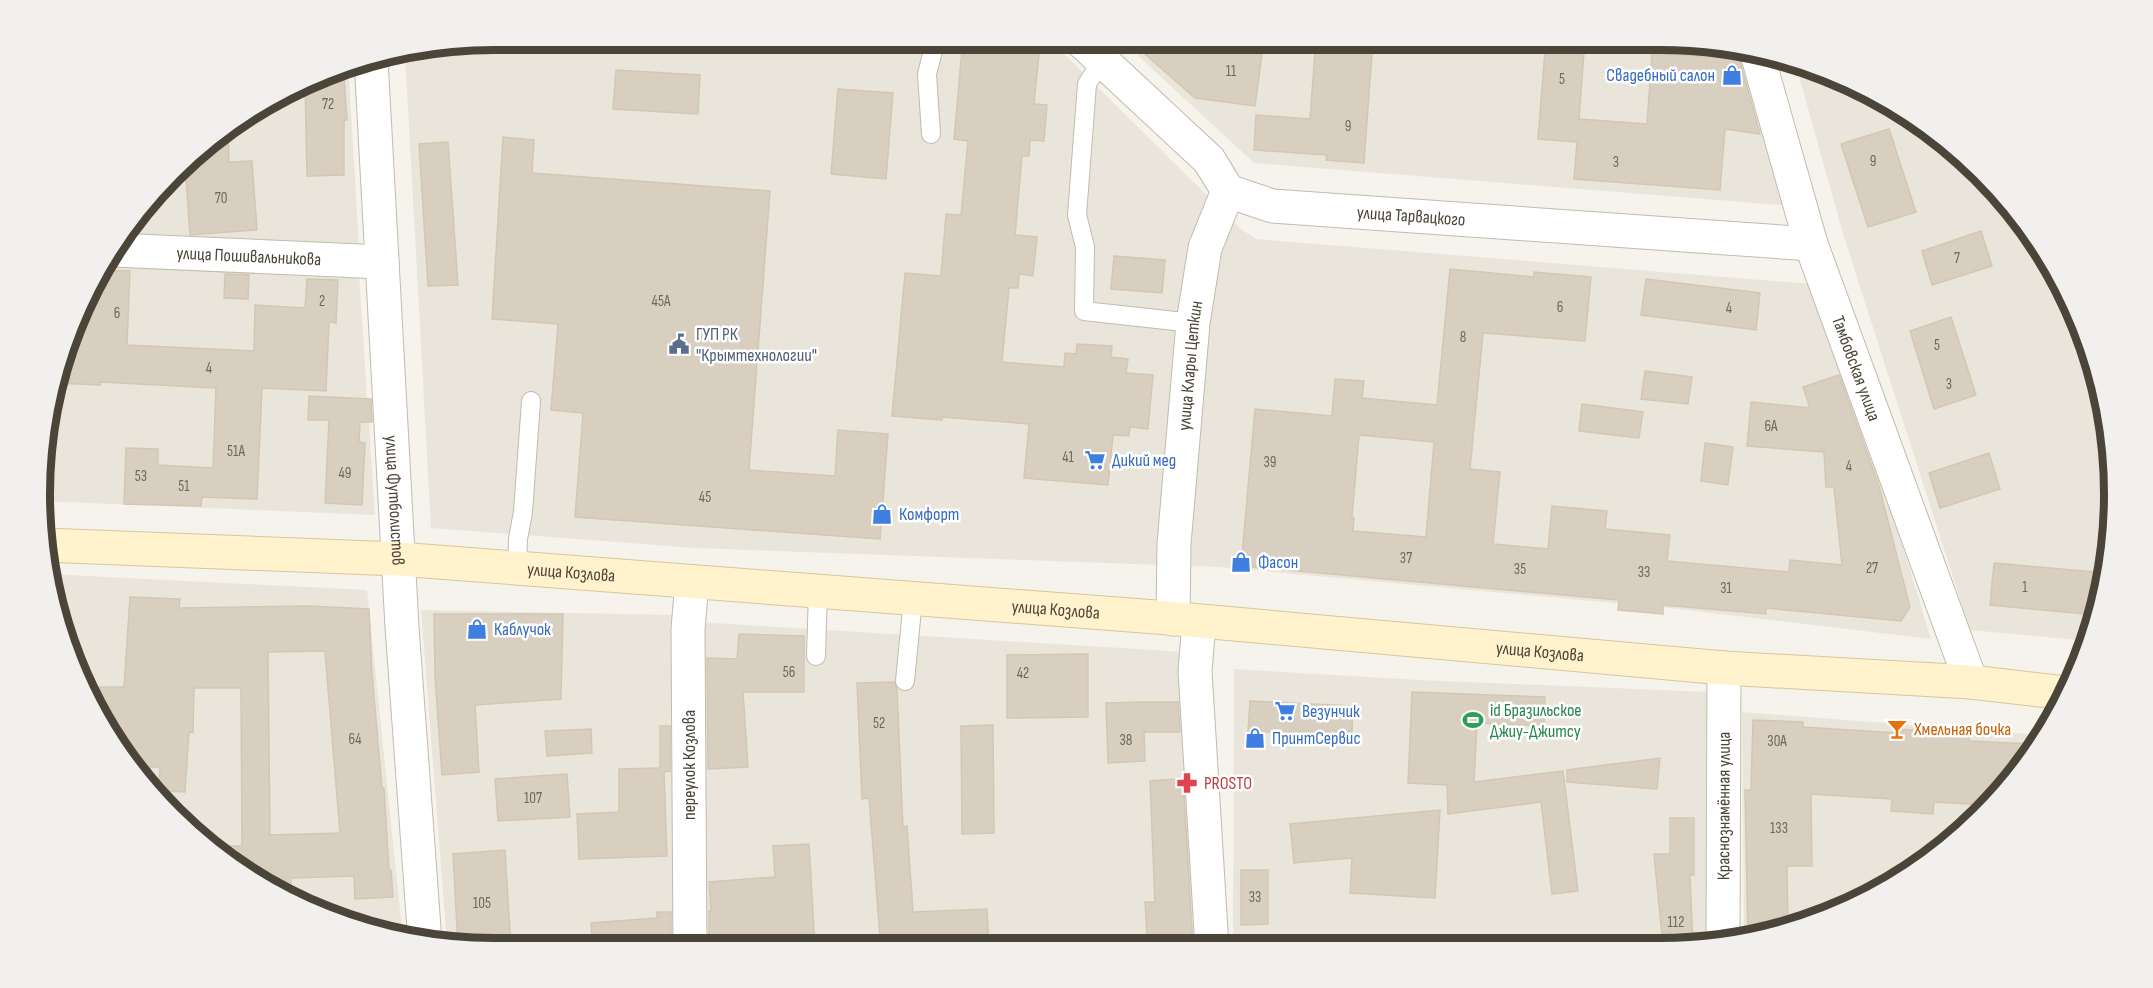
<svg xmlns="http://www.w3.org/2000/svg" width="2153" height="988" font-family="'Sofia Sans Condensed',sans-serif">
  <rect width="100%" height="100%" fill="#f6f3ec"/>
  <g fill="#eae5da">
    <polygon points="494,39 1049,39 1242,230 1256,239 1824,285 1931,639 1670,608 1219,567 695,548 431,528 405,54"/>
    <polygon points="1120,39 1659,39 1747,48 1794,206 1254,163"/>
    <polygon points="1795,62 1833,74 1911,115 1980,172 2037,241 2079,320 2105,405 2114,494 2105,582 2088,641 1970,630 1844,237"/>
    <polygon points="348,63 359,246 124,237 194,152 267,100"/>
    <polygon points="105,260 359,274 375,515 40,501 48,406 100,267"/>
    <polygon points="47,574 367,590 403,939 320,914 194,836 100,721 48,582"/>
    <polygon points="421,610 676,615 681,948 494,949 447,944"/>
    <polygon points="698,622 1186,652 1200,947 707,948 697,808"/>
    <polygon points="1234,669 1420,680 1709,692 1709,945 1233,947"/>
    <polygon points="1742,712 2041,735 2020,771 1936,855 1833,914 1744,938"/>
  </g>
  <g fill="#d8cfc1" stroke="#d3c7b4" stroke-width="1.5" fill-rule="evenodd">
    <polygon points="963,39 1033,42 1031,53 1039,54 1034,104 1047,105 1044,141 1030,140 1029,156 1022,156 1015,235 1037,237 1033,276 1019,274 1018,288 1009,288 1002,362 1064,367 1065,353 1076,354 1077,344 1112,346 1111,357 1128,359 1126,373 1153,375 1148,429 1130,427 1129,436 1113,435 1108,485 1024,478 1029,424 942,417 942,420 892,416 905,273 941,276 946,214 961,215 968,141 954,139"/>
    <polygon points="1128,39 1264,39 1255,106 1195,98"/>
    <polygon points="1316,39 1373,39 1364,163 1326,160 1327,155 1254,150 1256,115 1310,119"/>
    <polygon points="1546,39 1585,39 1579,119 1647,124 1652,53 1739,58 1760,134 1725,129 1720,190 1574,179 1577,142 1538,139"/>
    <polygon points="343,65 347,120 344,120 344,175 307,176 305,82"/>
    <polygon points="616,70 700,75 698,114 613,109"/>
    <polygon points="838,89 893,93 886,179 831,174"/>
    <polygon points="228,128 229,162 252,161 257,230 190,235 185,163 194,152"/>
    <polygon points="1889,129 1916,212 1868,227 1841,144"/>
    <polygon points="503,137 534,140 532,173 770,191 749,470 835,476 838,430 888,434 880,539 575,517 583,413 551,410 558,324 492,319"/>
    <polygon points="448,142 458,285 428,286 419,144"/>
    <polygon points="1981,231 1992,266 1932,285 1922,251"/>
    <polygon points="1114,256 1165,260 1162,293 1111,289"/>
    <path d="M1450,269L1534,277V272L1591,277L1585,341L1483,333L1470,469L1500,472L1493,544L1548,549L1552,506L1607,511L1605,529L1670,535L1667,561L1789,572L1790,560L1842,565L1834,487H1826L1824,452L1747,446L1751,402L1810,408L1803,387L1839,375L1879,486L1910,607L1901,621L1766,608V614L1663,605V614L1618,610L1619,600L1241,566L1255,409L1332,416L1335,379L1364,381L1362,398L1437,405ZM1359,435L1434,442L1426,537L1353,531L1354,518L1352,517Z"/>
    <polygon points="99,270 130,271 127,345 254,351 255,305 305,308 307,279 338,280 336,323 329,322 326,391 262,388 257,499 202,497 201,506 124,504 126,448 158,449 158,465 213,468 216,388 100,382 100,385 56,383"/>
    <polygon points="225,274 249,275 248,299 224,298"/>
    <polygon points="1646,279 1760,293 1756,330 1641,315"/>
    <polygon points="1951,317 1976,395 1934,409 1910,331"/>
    <polygon points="1645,371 1692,377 1688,404 1641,399"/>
    <polygon points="309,396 371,399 372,422 360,422 359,442 365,443 362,505 325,503 329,420 308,420"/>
    <polygon points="1582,404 1643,412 1639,438 1579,431"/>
    <polygon points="1705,443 1733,447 1728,485 1701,481"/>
    <polygon points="1989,453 2000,489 1940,508 1929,473"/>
    <polygon points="1994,563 2106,573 2096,615 1990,605"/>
    <path d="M130,597L180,599L179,608L310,606L369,609L372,674L382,788H384L389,870H391L393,897L355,899L354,876L291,878V896L211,846H242L241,688H194L193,733L189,732L185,792L159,791L160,767H138L109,733V717H98L87,687H124ZM325,651L340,833L270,835L268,652Z"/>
    <polygon points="434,614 563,614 561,699 475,705 479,772 442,775 435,677"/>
    <polygon points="739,634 804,636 804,692 743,692 748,767 708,769 707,658 737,659"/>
    <polygon points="1088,654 1088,717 1007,718 1007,655"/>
    <polygon points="894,682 897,689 903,827 907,826 913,912 987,909 989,947 881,948 869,798 862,799 857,683"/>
    <polygon points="1412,692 1545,697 1544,726 1477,723 1474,782 1563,771 1578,891 1552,894 1541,802 1448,814 1447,785 1408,783"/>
    <polygon points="1250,701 1353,706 1352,732 1248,732"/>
    <polygon points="1143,702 1178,702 1180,732 1144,732 1145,761 1108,763 1106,703"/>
    <polygon points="1753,720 1803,722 1803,727 1897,733 1897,729 1969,734 1969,741 2036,744 2020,771 1986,805 1934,802 1933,814 1891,811 1892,799 1811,794 1812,866 1787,866 1788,926 1748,937 1745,790 1751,790"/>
    <polygon points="993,725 994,833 962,834 961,726"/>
    <polygon points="660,726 670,726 670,771 664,772 667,856 579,859 577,814 619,812 619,769 660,768"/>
    <polygon points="591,729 592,753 547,756 545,731"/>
    <polygon points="1660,758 1657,789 1567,782 1567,770"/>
    <polygon points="567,774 570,817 498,821 495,779"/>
    <polygon points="1176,779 1183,779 1193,947 1148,947 1145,902 1155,902 1150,781"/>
    <polygon points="1440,810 1435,898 1350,893 1352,858 1294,863 1290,824"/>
    <polygon points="1670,818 1694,818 1694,875 1690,875 1693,945 1663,945 1654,854 1670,854"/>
    <polygon points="809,844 815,946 709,948 709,911 711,911 709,882 775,877 773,846"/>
    <polygon points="505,850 511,949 458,945 453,854"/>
    <polygon points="1241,870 1268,870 1268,924 1241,925"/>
    <polygon points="657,912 671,912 671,948 593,949 591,923 657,918"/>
  </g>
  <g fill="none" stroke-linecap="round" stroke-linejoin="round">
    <g stroke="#c2bbae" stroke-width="20">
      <g id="lane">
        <polyline points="1102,60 1087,84 1077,215 1085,247 1084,311 1193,323"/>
        <polyline points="931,134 927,74 936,39"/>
        <polyline points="517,568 518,539 523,512 531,401"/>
        <polyline points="816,656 818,591"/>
        <polyline points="905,681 913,599"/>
      </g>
    </g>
    <g stroke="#c2bbae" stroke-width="35">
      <g id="street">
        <path id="s1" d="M1079,39L1209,160L1228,191L1272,206L1811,244"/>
        <path id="s2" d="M1756,50L1811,244L1971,682"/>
        <path id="s3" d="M371,59L402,627L425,942"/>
        <path id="s4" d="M114,250L382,262"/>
        <path id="s5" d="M1173,619L1174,544L1193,323L1205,248L1228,191"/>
        <polyline points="1199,622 1195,671 1212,947"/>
        <path id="s6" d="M1723,944L1724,668"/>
        <polyline points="690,948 688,629 692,582"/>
      </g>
    </g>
    <g stroke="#d6c79b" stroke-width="35">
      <g id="secondary">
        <path id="s7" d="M44,545L398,559L1156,617L1724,668L1971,682L2065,693"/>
      </g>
    </g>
    <use href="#lane" stroke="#fff" stroke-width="18"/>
    <use href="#street" stroke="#fff" stroke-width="33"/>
    <use href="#secondary" stroke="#fff3cd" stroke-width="33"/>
  </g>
  <defs>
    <g id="shop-bare" transform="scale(1.62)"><path d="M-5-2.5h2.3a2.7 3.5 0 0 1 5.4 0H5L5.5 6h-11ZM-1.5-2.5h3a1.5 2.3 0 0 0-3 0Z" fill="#3f7fe0" stroke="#fff" stroke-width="2.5" paint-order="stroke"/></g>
    <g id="civic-bare" transform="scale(1.62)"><path d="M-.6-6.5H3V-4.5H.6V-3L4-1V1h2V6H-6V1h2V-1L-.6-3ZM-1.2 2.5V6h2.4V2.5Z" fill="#5c6f8a" stroke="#fff" stroke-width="2.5" paint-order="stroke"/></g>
    <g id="supermarket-bare" transform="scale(1.62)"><path d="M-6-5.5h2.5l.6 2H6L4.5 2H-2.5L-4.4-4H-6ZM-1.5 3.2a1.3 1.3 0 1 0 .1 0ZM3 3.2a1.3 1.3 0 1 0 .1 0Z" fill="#3f7fe0" stroke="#fff" stroke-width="2.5" paint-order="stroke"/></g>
    <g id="stadium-bare" transform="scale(1.62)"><path d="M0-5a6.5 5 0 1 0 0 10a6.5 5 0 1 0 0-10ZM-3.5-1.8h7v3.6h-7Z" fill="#2e9e5b" stroke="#fff" stroke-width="2.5" paint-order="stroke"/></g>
    <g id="bar-bare" transform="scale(1.62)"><path d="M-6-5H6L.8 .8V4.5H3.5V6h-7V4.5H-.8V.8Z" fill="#e8710a" stroke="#fff" stroke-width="2.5" paint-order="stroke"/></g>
    <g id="pharmacy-bare" transform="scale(1.62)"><path d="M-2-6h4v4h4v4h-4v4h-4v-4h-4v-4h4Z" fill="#e0444e" stroke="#fff" stroke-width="2.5" paint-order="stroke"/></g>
  </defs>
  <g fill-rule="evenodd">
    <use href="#shop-bare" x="1732" y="75"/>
    <use href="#civic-bare" x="679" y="344"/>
    <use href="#supermarket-bare" x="1095" y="460"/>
    <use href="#shop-bare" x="882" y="514"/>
    <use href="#shop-bare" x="1241" y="562"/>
    <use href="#shop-bare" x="477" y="629"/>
    <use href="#supermarket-bare" x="1285" y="711"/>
    <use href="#stadium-bare" x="1473" y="720"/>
    <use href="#bar-bare" x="1897" y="729"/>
    <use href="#shop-bare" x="1255" y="738"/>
    <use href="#pharmacy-bare" x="1187" y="783"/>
  </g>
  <g text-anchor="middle" stroke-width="5" stroke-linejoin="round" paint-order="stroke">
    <g font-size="15" fill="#6e675b">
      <text x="1231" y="76">11</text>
      <text x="1562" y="84">5</text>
      <text x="328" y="109">72</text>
      <text x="1348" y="131">9</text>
      <text x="1873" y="166">9</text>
      <text x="1616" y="167">3</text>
      <text x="221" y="203">70</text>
      <text x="1957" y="263">7</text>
      <text x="322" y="306">2</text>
      <text x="661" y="306">45А</text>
      <text x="1560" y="312">6</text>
      <text x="1729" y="313">4</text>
      <text x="117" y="318">6</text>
      <text x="1463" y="342">8</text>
      <text x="1937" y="350">5</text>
      <text x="209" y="373">4</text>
      <text x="1949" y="389">3</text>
      <text x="1771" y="431">6А</text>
      <text x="236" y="456">51А</text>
      <text x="1068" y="462">41</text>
      <text x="1270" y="467">39</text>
      <text x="1849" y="471">4</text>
      <text x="345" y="478">49</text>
      <text x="141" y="481">53</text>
      <text x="184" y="491">51</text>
      <text x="705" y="502">45</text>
      <text x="1406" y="563">37</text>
      <text x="1872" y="573">27</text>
      <text x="1520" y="574">35</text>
      <text x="1644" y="577">33</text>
      <text x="2025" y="592">1</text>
      <text x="1726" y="593">31</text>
      <text x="789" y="677">56</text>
      <text x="1023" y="678">42</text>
      <text x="879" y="728">52</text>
      <text x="355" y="744">64</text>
      <text x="1126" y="745">38</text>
      <text x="1777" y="746">30А</text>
      <text x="533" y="803">107</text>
      <text x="1779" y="833">133</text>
      <text x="1255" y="902">33</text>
      <text x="482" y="908">105</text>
      <text x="1676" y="927">112</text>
    </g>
    <g font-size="18" fill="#366cbe" stroke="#fff" text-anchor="start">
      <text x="1715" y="81" text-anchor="end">Свадебный салон</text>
      <text x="1112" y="466">Дикий мед</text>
      <text x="899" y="520">Комфорт</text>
      <text x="1258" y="568">Фасон</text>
      <text x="494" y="635">Каблучок</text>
      <text x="1302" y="717">Везунчик</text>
      <text x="1272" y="744">ПринтСервис</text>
    </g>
    <g font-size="18" fill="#4b4439" stroke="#fff">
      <text dy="6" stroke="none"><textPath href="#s1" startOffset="400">улица Тарвацкого</textPath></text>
      <text dy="6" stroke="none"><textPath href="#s4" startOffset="135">улица Пошивальникова</textPath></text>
      <text dy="6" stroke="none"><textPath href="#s5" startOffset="254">улица Клары Цеткин</textPath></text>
      <text dy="6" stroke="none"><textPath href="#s2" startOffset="334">Тамбовская улица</textPath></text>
      <text dy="6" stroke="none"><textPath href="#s3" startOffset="442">улица Футболистов</textPath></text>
      <text dy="6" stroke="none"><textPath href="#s7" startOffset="528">улица Козлова</textPath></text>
      <text dy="6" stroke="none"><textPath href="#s7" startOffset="1014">улица Козлова</textPath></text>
      <text dy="6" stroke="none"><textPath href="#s7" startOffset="1500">улица Козлова</textPath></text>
      <text transform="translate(689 765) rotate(-90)" y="6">переулок Козлова</text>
      <text dy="6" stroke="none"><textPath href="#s6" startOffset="138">Краснознамённая улица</textPath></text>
    </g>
    <g font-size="18" fill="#4e5e75" stroke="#fff" text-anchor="start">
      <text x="696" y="340">ГУП РК<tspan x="696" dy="21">"Крымтехнологии"</tspan></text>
    </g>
    <g font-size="18" fill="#27864d" stroke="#fff" text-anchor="start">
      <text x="1490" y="716">id Бразильское<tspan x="1490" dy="21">Джиу-Джитсу</tspan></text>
    </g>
    <g font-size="18" fill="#c56008" stroke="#fff" text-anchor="start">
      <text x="1914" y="735">Хмельная бочка</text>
    </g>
    <g font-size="18" fill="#be3a42" stroke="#fff" text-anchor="start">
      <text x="1204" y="789">PROSTO</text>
    </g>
  </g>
  <path d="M0 0H2153V988H0ZM494 50H1660A444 444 0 0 1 2104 494V494A444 444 0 0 1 1660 938H494A444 444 0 0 1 50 494V494A444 444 0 0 1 494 50Z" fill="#f1f0ef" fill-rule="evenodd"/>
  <path fill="none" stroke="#4b4439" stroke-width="8" d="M494 50H1660A444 444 0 0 1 2104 494V494A444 444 0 0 1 1660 938H494A444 444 0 0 1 50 494V494A444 444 0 0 1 494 50Z"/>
</svg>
